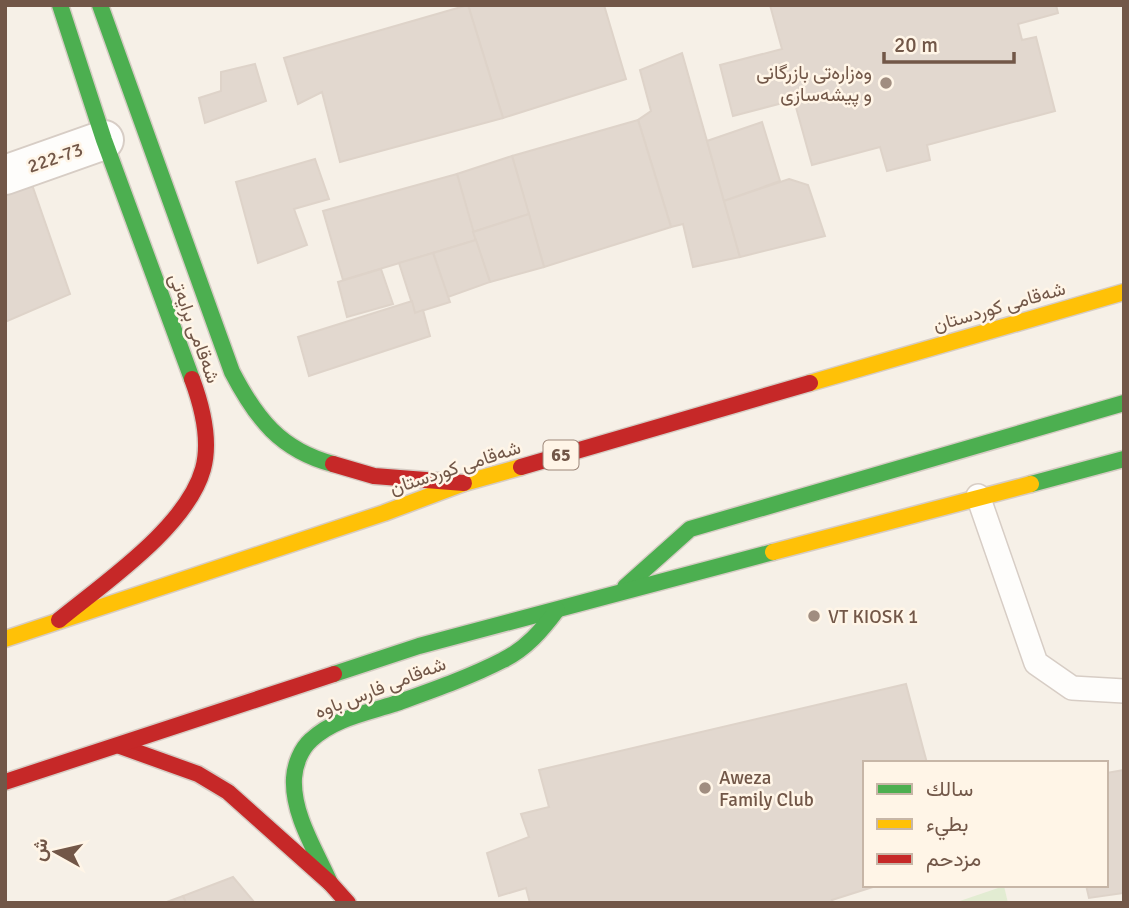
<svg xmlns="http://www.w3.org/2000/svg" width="1129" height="908" font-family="Signika,Vazirmatn,sans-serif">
  <rect width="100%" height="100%" fill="#f6f0e7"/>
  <polygon fill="#e2ecd2" points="1004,886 1008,903 954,903"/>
  <g fill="#e2d8cf" stroke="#ded3c9" stroke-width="2">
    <polygon points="468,5 604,5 626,79 503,118"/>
    <polygon points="468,5 503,118 340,162 322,92 298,104 284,58"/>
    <polygon points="770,5 1056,5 1058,13 1018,24 1022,40 1036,37 1055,111 927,145 930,160 887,171 880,147 812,165 794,100 733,116 720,65 782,49"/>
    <polygon points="682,53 740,257 693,267 683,224 671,227 638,120 651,111 640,70"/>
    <polygon points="255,64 266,101 205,123 199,98 221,91 221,72"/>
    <polygon points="638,120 671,227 544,267 512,156"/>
    <polygon points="762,122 780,181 724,201 707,141"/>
    <polygon points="512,156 529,214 473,232 457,174"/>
    <polygon points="315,159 329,199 294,209 307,245 258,263 236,182"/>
    <polygon points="457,174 476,240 343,280 323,211"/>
    <polygon points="29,176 70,294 5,322 5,185"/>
    <polygon points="789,179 808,185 825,236 740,257 724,201"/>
    <polygon points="529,214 544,267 490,282 473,232"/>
    <polygon points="476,240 490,282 448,297 433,253"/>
    <polygon points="433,253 450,302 415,313 399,263"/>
    <polygon points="381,269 393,304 347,317 338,282"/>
    <polygon points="412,301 415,313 423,310 430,336 309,376 298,337"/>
    <polygon points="906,684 927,763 865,763 865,885 876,886 832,900 833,903 530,903 526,888 499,896 487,853 529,837 521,814 549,807 539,770"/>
    <polygon points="1124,770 1124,893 1089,898 1086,885 1106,885 1106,773"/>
    <polygon points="233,877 255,903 186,903 183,896"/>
    <polygon points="183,896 186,903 164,903"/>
  </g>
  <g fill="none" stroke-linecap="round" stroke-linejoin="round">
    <g stroke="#d7cdc5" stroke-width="26">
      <polyline id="lane" points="978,496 1036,663 1072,688 1124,691"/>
    </g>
    <g stroke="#d7cdc5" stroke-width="42">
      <polyline id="street" points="5,175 104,140"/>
    </g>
    <g stroke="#d6ccc4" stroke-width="19">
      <g id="fast">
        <polyline points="60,5 104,140 192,379"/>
        <path d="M100,5L232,372C256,418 280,450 333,464"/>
        <polyline points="1031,484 1124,459"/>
        <polyline points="625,587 690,529 1124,403"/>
        <polyline points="334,674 419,646 773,552"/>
        <path d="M330,883C316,851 292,814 294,778C295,764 301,749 311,740C333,719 366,713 394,704C430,691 468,678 503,660C526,649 542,630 557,610"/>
      </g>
    </g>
    <g stroke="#d6ccc4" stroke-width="19">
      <g id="slow">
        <polyline points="810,383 1124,292"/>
        <polyline points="773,552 1031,484"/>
        <polyline points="5,639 384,513 464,483 521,467"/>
      </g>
    </g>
    <g stroke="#d6ccc4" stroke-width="19">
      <g id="jam">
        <polyline points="333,464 374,476 464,483"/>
        <polyline points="521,467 810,383"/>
        <path d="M59,620C104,583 187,527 203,469C211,440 202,406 192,379"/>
        <polyline points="120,746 198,774 228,792 330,883 348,903"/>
        <polyline points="5,782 334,674"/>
      </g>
    </g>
    <use href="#lane" stroke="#fefdfb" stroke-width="23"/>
    <use href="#street" stroke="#fefdfb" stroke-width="38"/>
    <use href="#fast" stroke="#4caf50" stroke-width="16"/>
    <use href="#slow" stroke="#ffc107" stroke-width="16"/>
    <use href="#jam" stroke="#c62828" stroke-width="16"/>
  </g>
  <g fill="#a08d80" stroke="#fff5e7" stroke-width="2.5">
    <circle cx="886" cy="83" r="7"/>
    <circle cx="814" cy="616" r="7"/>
    <circle cx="705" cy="788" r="7"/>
  </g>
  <g text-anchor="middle" stroke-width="5" stroke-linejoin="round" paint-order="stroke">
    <rect fill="#fff5e7" stroke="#9c8678" stroke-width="2" x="543.5" y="440.5" width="35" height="29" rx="5"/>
    <g font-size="18" font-weight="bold" fill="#725748">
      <text x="561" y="461">65</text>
    </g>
    <g font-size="19" fill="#725748" stroke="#fff5e7" text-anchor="start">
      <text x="872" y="79" text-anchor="end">وەزارەتی بازرگانی<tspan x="872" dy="22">و پیشەسازی</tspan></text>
      <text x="828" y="623">VT KIOSK 1</text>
      <text x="719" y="784">Aweza<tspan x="719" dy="22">Family Club</tspan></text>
    </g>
    <g font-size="19" fill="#725748" stroke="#fff5e7">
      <text transform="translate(55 157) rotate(-19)" y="7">222-73</text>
      <text transform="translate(999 306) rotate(-16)" y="7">شەقامی کوردستان</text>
      <text transform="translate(195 328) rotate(70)" y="7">شەقامی برایەتی</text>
      <text transform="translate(455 467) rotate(-18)" y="7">شەقامی کوردستان</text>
      <text transform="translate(380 687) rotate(-21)" y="7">شەقامی فارس باوە</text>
    </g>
  </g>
  <rect width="1129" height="908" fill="none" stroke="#725748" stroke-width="14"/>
  <rect x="863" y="761" width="245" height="126" fill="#fff5e7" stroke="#c7b6a7" stroke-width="2"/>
  <rect x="877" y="784" width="35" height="10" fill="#4caf50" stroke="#c7b6a7" stroke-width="2"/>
  <text x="926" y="796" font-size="21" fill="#725748">سالك</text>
  <rect x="877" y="819" width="35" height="10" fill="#ffc107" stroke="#c7b6a7" stroke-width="2"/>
  <text x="926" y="831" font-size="21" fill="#725748">بطيء</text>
  <rect x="877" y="854" width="35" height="10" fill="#c62828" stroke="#c7b6a7" stroke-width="2"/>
  <text x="926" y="866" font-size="21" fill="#725748">مزدحم</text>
  <g transform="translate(56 852) rotate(278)" stroke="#fff5e7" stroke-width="5" paint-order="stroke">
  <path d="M0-5L12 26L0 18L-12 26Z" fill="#725748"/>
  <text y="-10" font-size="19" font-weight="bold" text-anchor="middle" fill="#725748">ش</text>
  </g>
  <path d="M884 52v10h130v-10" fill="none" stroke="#725748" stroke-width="3.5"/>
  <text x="894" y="52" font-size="21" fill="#725748" stroke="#fff5e7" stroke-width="5" paint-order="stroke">20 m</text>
</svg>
